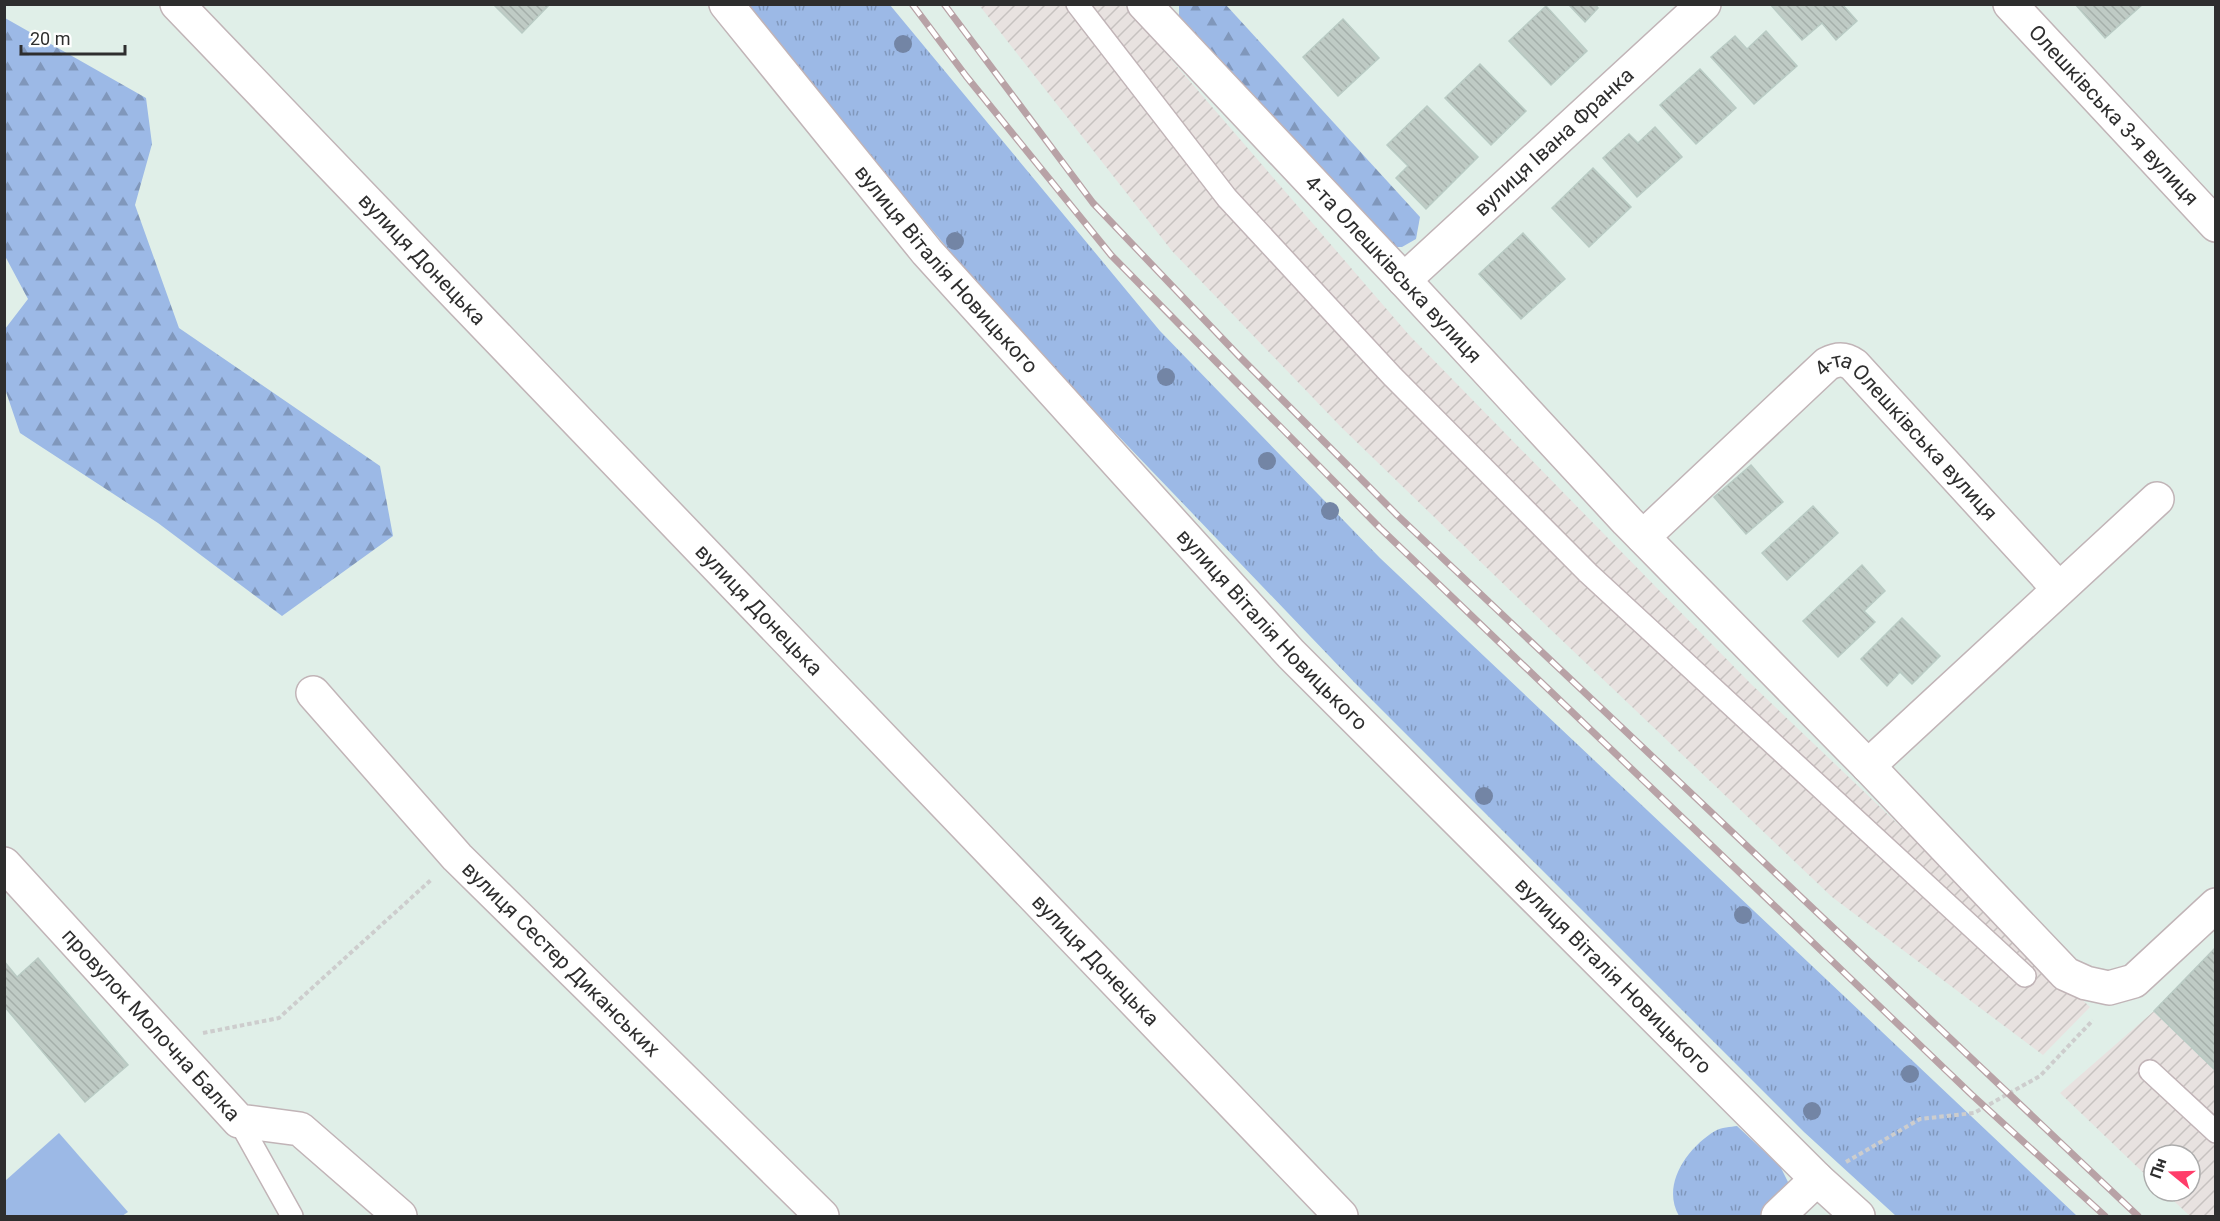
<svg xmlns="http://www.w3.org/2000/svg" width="2220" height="1221" font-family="Roboto,sans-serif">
  <defs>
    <pattern id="industrial-furrows" width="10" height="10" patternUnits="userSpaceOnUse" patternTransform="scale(1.5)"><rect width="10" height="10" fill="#e8e2e0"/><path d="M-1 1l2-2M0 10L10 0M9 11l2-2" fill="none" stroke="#c7c2c0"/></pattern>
    <pattern id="grass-tufts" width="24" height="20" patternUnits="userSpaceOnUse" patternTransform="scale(1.5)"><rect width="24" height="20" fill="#9cb9e6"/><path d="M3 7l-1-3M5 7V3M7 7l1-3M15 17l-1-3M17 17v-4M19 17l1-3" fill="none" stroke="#8097bb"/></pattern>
    <pattern id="forest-firs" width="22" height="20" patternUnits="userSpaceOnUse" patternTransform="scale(1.5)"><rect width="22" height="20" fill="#9cb9e6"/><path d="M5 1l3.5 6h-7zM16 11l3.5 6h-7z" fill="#8097bb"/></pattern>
    <pattern id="building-back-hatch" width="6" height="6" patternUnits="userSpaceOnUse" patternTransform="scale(1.5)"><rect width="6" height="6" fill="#bfcbc5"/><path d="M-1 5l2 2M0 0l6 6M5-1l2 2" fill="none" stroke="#a4afaa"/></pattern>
  </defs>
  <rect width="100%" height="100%" fill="#e0efe8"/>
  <g fill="url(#industrial-furrows)">
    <polygon points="979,5 1124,5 1409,335 1750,683 2090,1007 2043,1055 1832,897 1549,628 1341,427 1172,251"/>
    <polygon points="2215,947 2215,1216 2190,1216 2163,1191 2190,1191 2190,1155 2154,1155 2154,1183 2060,1093 2154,1011"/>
  </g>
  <g fill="url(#grass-tufts)">
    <polygon points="744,5 890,5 1160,331 1380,558 2077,1216 1896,1216 1804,1132 1355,683 1010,323"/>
    <path d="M1737,1126L1780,1166L1791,1188L1759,1216H1679C1661,1185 1687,1148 1715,1131C1721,1127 1731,1127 1737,1126Z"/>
  </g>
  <g fill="url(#forest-firs)">
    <polygon points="1179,5 1226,5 1420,217 1416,239 1402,247 1388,247 1179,20"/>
    <polygon points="5,18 146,98 152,144 135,205 179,328 380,466 393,536 282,616 158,523 20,433 5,389 5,329 28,299 5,256"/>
  </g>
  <polygon fill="#9cb9e6" points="59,1133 128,1212 122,1216 5,1216 5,1181"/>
  <g fill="url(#building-back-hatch)" stroke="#b9cbc4" stroke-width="1.5">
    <polygon points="493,4 550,4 522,33"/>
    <polygon points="1568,4 1595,4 1598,8 1585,22"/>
    <polygon points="1770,4 1842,4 1857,21 1836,40 1822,23 1802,40"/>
    <polygon points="2075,4 2143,4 2105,38"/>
    <polygon points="1546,6 1587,51 1551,85 1509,41"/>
    <polygon points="1343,19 1379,58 1338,96 1303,57"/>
    <polygon points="1766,31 1797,66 1754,104 1711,57 1735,36 1747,49"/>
    <polygon points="1480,64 1526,111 1491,145 1445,98"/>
    <polygon points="1700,69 1736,108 1696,144 1660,105"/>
    <polygon points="1427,106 1478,157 1426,209 1396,178 1408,166 1387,145"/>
    <polygon points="1655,127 1682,157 1637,197 1603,158 1629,134 1638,143"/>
    <polygon points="1593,168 1631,207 1589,247 1552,208"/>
    <polygon points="1523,233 1565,279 1521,319 1479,274"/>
    <polygon points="1751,465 1783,502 1746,534 1714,497"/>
    <polygon points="1813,506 1838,533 1787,580 1762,553"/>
    <polygon points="1862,565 1885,591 1864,611 1875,622 1838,657 1803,621"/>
    <polygon points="1902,618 1940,656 1912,684 1900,672 1887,686 1861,659"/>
    <polygon points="2216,947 2216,1071 2154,1011"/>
    <polygon points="38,958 128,1065 85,1102 4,1006 4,961 17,977"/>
  </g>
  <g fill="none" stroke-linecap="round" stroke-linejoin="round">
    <g stroke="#c1b4b7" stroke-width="24">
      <g id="lane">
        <polyline points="1077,4 1227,198 1392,376 1588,573 2025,976"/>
        <polyline points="2150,1071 2216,1132"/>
        <polyline points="239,1121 292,1216"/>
      </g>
    </g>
    <g stroke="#c1b4b7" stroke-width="36">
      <g id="street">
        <path id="s1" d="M177,4L1341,1216"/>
        <path id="s2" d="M726,4L927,252L1291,654L1817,1179L1858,1216"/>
        <path id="s3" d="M1144,4L1404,280L1627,521L1868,766L2066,974L2086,983L2109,988L2134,981L2216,905"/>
        <path id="s4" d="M2010,4L2216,225"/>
        <path id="s5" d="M1404,280L1704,4"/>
        <path id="s6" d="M1643,537L1827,364C1837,359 1844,358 1854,365L2059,589"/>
        <path id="s7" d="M313,693L457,857L822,1216"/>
        <polyline points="1868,766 2157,499"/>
        <path id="s8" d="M4,864L239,1121L300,1129L400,1216"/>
        <polyline points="1778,1216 1817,1179"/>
      </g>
    </g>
    <g stroke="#cdcdcd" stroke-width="4" stroke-dasharray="4.5 3" stroke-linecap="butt">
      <polyline points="203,1033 279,1018 432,879"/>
      <polyline points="1846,1162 1920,1119 1974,1113 2040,1076 2093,1020"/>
    </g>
    <use href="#lane" stroke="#fff" stroke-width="21"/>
    <use href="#street" stroke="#fff" stroke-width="33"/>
    <g stroke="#b8a2a6" stroke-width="7">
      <g id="rail">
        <polyline points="912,4 966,76 1111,255 1380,528 1972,1095 2105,1216"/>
        <polyline points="944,4 1093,203 1238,355 1397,515 2138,1216"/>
      </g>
    </g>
    <use href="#rail" stroke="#fff" stroke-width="4.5" stroke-dasharray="14" stroke-linecap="butt"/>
  </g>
  <g fill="#7385a5">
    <circle cx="903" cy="44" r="9"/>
    <circle cx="955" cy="241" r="9"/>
    <circle cx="1166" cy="377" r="9"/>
    <circle cx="1267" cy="461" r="9"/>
    <circle cx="1330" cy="511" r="9"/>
    <circle cx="1484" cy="796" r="9"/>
    <circle cx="1743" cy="915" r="9"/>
    <circle cx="1910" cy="1074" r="9"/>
    <circle cx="1812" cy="1111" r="9"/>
  </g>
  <g text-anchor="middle" stroke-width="5" stroke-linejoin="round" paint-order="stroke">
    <g font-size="21" fill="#2e2e2e" stroke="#fff">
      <text dy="7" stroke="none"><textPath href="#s4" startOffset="152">Олешківська 3-я вулиця</textPath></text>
      <text dy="7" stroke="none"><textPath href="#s5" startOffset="204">вулиця Івана Франка</textPath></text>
      <text dy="7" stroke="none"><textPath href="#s1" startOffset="354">вулиця Донецька</textPath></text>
      <text dy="7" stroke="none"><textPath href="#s2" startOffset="345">вулиця Віталія Новицького</textPath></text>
      <text dy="7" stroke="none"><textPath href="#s3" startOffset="364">4-та Олешківська вулиця</textPath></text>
      <text dy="7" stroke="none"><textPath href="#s6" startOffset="364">4-та Олешківська вулиця</textPath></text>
      <text dy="7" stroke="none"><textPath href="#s1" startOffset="840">вулиця Донецька</textPath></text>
      <text dy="7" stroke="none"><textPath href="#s2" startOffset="831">вулиця Віталія Новицького</textPath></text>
      <text dy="7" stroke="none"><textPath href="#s7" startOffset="364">вулиця Сестер Диканських</textPath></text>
      <text dy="7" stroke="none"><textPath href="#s1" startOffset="1326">вулиця Донецька</textPath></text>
      <text dy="7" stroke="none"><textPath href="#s2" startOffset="1317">вулиця Віталія Новицького</textPath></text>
      <text dy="7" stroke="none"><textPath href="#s8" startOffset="218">провулок Молочна Балка</textPath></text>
    </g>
  </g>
  <rect width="2220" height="1221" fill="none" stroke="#2e2e2e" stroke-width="12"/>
  <g transform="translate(2172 1173) rotate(289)"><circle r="28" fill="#ffffff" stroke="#ababab" stroke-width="1.5"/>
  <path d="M0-4.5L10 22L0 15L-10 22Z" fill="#ff3d6a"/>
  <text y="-9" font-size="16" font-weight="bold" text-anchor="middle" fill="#2e2e2e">Пн</text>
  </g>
  <path d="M21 45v9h104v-9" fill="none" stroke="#2e2e2e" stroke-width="3"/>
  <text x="30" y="45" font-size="18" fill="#2e2e2e" stroke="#ffffff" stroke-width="4.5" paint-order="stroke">20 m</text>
</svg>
